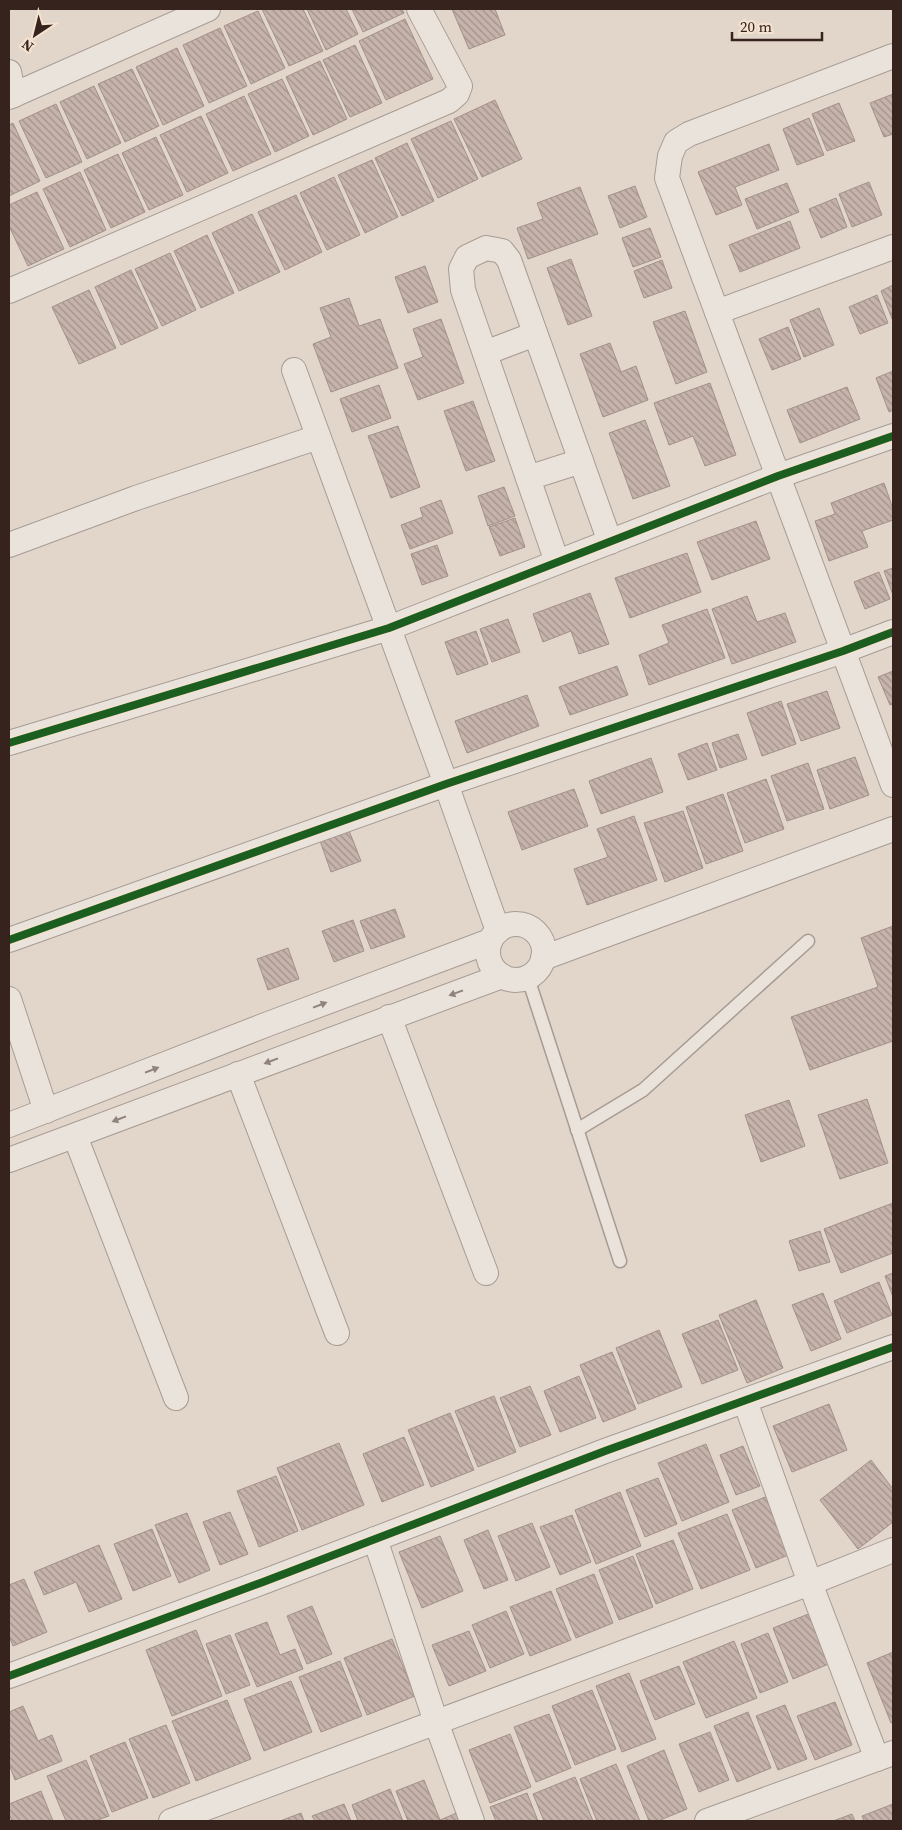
<svg xmlns="http://www.w3.org/2000/svg" width="902" height="1830" font-family="'Source Serif 4',serif">
  <defs>
    <pattern id="building-back-hatch" width="6" height="6" patternUnits="userSpaceOnUse" patternTransform="scale(1.25)"><rect width="6" height="6" fill="#c6b3ab"/><path d="M-1 5l2 2M0 0l6 6M5-1l2 2" fill="none" stroke="#a2918b"/></pattern>
  </defs>
  <rect width="100%" height="100%" fill="#e2d6ca"/>
  <g fill="url(#building-back-hatch)" stroke="#a2918a">
    <polygon points="262,9 303,9 323,51 289,66"/>
    <polygon points="307,9 346,9 358,34 326,50"/>
    <polygon points="352,9 402,9 404,13 363,32"/>
    <polygon points="452,9 495,9 505,35 469,49"/>
    <polygon points="258,11 285,68 251,84 224,26"/>
    <polygon points="405,19 433,79 386,100 359,41"/>
    <polygon points="220,28 247,86 209,103 183,45"/>
    <polygon points="355,45 382,103 350,117 323,60"/>
    <polygon points="177,48 204,106 163,125 136,67"/>
    <polygon points="320,61 347,119 313,135 286,77"/>
    <polygon points="132,69 159,126 125,142 98,84"/>
    <polygon points="282,79 309,136 275,152 248,94"/>
    <polygon points="94,86 121,143 87,159 60,102"/>
    <polygon points="893,94 893,134 884,137 870,103"/>
    <polygon points="244,96 271,154 233,171 206,114"/>
    <polygon points="495,100 522,159 482,177 454,119"/>
    <polygon points="839,103 855,141 827,151 812,114"/>
    <polygon points="56,104 82,162 46,178 19,121"/>
    <polygon points="201,116 228,173 187,192 160,135"/>
    <polygon points="809,118 824,155 797,165 783,129"/>
    <polygon points="451,121 478,179 438,198 411,139"/>
    <polygon points="13,123 40,181 9,196 9,125"/>
    <polygon points="156,137 183,195 149,210 122,153"/>
    <polygon points="407,143 434,201 402,216 375,158"/>
    <polygon points="769,144 779,170 735,187 742,205 716,215 698,172"/>
    <polygon points="118,154 145,212 111,228 84,170"/>
    <polygon points="372,160 398,217 365,233 338,175"/>
    <polygon points="80,172 106,230 70,247 43,189"/>
    <polygon points="334,177 360,235 327,250 300,193"/>
    <polygon points="869,182 882,215 852,227 839,194"/>
    <polygon points="787,183 799,212 757,229 745,199"/>
    <polygon points="635,186 647,217 620,228 608,196"/>
    <polygon points="580,187 598,234 528,259 517,228 543,219 537,203"/>
    <polygon points="37,192 64,249 28,266 9,226 9,205"/>
    <polygon points="296,195 322,252 285,270 258,212"/>
    <polygon points="836,198 847,227 821,238 809,209"/>
    <polygon points="252,214 280,272 239,291 212,233"/>
    <polygon points="790,221 800,248 740,272 729,245"/>
    <polygon points="650,228 661,257 633,267 622,238"/>
    <polygon points="207,235 234,293 201,308 174,251"/>
    <polygon points="170,253 196,310 162,326 135,269"/>
    <polygon points="571,259 592,316 568,325 547,268"/>
    <polygon points="662,260 672,288 644,298 634,271"/>
    <polygon points="425,266 438,302 408,313 395,277"/>
    <polygon points="131,270 158,328 121,345 95,287"/>
    <polygon points="893,285 893,321 881,291"/>
    <polygon points="89,290 116,348 79,364 52,307"/>
    <polygon points="877,295 888,323 860,334 849,307"/>
    <polygon points="349,298 359,326 380,319 398,368 331,392 313,344 331,337 320,308"/>
    <polygon points="819,308 834,345 804,357 790,320"/>
    <polygon points="685,311 707,372 676,384 653,322"/>
    <polygon points="441,319 464,383 418,400 404,364 423,357 413,329"/>
    <polygon points="788,327 801,359 772,370 759,339"/>
    <polygon points="610,343 621,372 636,366 648,400 603,417 580,354"/>
    <polygon points="893,371 893,410 889,412 876,378"/>
    <polygon points="710,383 736,455 705,466 693,436 669,445 654,403"/>
    <polygon points="379,385 391,418 352,432 340,399"/>
    <polygon points="847,387 860,419 800,443 787,410"/>
    <polygon points="473,401 495,461 466,471 444,411"/>
    <polygon points="645,420 670,486 633,499 609,433"/>
    <polygon points="398,426 420,487 391,498 368,436"/>
    <polygon points="884,483 893,509 893,520 862,531 868,547 829,561 815,521 835,514 831,503"/>
    <polygon points="504,487 515,516 488,526 478,496"/>
    <polygon points="441,500 453,533 410,549 401,525 423,517 420,508"/>
    <polygon points="515,518 525,547 500,556 489,527"/>
    <polygon points="756,521 770,559 712,580 697,542"/>
    <polygon points="437,545 448,576 422,585 411,554"/>
    <polygon points="687,553 701,592 630,618 615,578"/>
    <polygon points="893,568 893,595 884,571"/>
    <polygon points="879,572 890,599 865,609 854,582"/>
    <polygon points="590,593 609,644 579,654 571,631 543,642 533,614"/>
    <polygon points="747,596 757,622 785,613 796,642 732,664 712,609"/>
    <polygon points="707,609 725,658 649,685 639,655 669,643 662,625"/>
    <polygon points="508,619 520,652 492,662 480,629"/>
    <polygon points="476,631 488,664 457,675 445,642"/>
    <polygon points="617,666 628,695 570,715 559,687"/>
    <polygon points="893,671 893,704 890,705 878,677"/>
    <polygon points="827,691 840,728 801,741 787,704"/>
    <polygon points="527,695 539,726 467,753 455,721"/>
    <polygon points="781,701 796,744 762,756 747,713"/>
    <polygon points="738,734 747,759 720,768 712,743"/>
    <polygon points="707,743 717,770 688,780 678,754"/>
    <polygon points="855,757 869,795 830,809 817,770"/>
    <polygon points="651,758 663,792 601,814 589,781"/>
    <polygon points="808,763 824,809 787,821 771,776"/>
    <polygon points="766,779 784,829 745,843 727,793"/>
    <polygon points="574,789 588,826 522,850 508,812"/>
    <polygon points="723,794 743,851 706,864 686,807"/>
    <polygon points="683,811 703,868 665,882 644,823"/>
    <polygon points="634,816 657,880 587,905 574,869 608,857 597,829"/>
    <polygon points="348,828 361,861 331,872 319,838"/>
    <polygon points="395,909 405,937 371,949 360,921"/>
    <polygon points="353,920 364,951 334,962 322,931"/>
    <polygon points="893,926 893,1041 810,1070 791,1017 878,987 861,938"/>
    <polygon points="288,948 299,979 268,990 257,959"/>
    <polygon points="867,1099 888,1163 840,1179 818,1115"/>
    <polygon points="789,1100 805,1146 761,1162 745,1115"/>
    <polygon points="893,1203 893,1253 841,1273 824,1229"/>
    <polygon points="820,1231 830,1262 799,1271 789,1241"/>
    <polygon points="893,1273 893,1297 885,1276"/>
    <polygon points="879,1282 892,1315 847,1333 834,1301"/>
    <polygon points="823,1293 841,1339 811,1351 792,1305"/>
    <polygon points="756,1300 783,1368 747,1383 719,1315"/>
    <polygon points="718,1320 738,1370 702,1384 682,1334"/>
    <polygon points="659,1330 682,1387 638,1404 616,1348"/>
    <polygon points="612,1352 636,1409 603,1422 580,1365"/>
    <polygon points="579,1376 596,1418 560,1432 544,1391"/>
    <polygon points="530,1386 551,1435 520,1447 500,1398"/>
    <polygon points="494,1396 516,1452 478,1467 455,1411"/>
    <polygon points="829,1404 847,1450 792,1472 773,1426"/>
    <polygon points="450,1413 474,1470 431,1487 408,1430"/>
    <polygon points="404,1437 424,1485 382,1502 363,1454"/>
    <polygon points="339,1443 364,1505 302,1530 277,1468"/>
    <polygon points="706,1444 729,1502 682,1521 658,1463"/>
    <polygon points="743,1446 760,1486 736,1495 720,1455"/>
    <polygon points="871,1460 893,1489 893,1522 858,1549 820,1500"/>
    <polygon points="276,1476 298,1531 259,1547 237,1491"/>
    <polygon points="658,1478 677,1524 645,1537 626,1490"/>
    <polygon points="620,1492 641,1546 596,1564 575,1510"/>
    <polygon points="768,1496 791,1554 756,1568 732,1510"/>
    <polygon points="230,1512 248,1554 220,1565 203,1522"/>
    <polygon points="187,1513 210,1570 179,1583 155,1525"/>
    <polygon points="727,1514 750,1570 701,1589 678,1533"/>
    <polygon points="572,1515 591,1562 560,1575 540,1527"/>
    <polygon points="532,1523 550,1567 516,1581 498,1536"/>
    <polygon points="152,1529 171,1576 133,1591 114,1544"/>
    <polygon points="488,1530 508,1580 484,1589 464,1540"/>
    <polygon points="440,1536 463,1591 422,1608 399,1552"/>
    <polygon points="673,1540 693,1589 656,1604 636,1554"/>
    <polygon points="99,1545 122,1599 89,1612 76,1582 44,1595 34,1572"/>
    <polygon points="633,1556 653,1607 619,1620 599,1570"/>
    <polygon points="594,1574 613,1623 576,1638 556,1589"/>
    <polygon points="24,1579 47,1632 13,1646 9,1636 9,1585"/>
    <polygon points="551,1591 571,1640 530,1656 510,1607"/>
    <polygon points="312,1606 332,1654 307,1664 287,1616"/>
    <polygon points="506,1611 524,1654 490,1668 472,1625"/>
    <polygon points="811,1613 831,1663 793,1679 773,1628"/>
    <polygon points="267,1622 280,1655 295,1649 303,1669 257,1687 235,1634"/>
    <polygon points="196,1630 222,1696 172,1716 146,1650"/>
    <polygon points="469,1631 486,1671 449,1686 432,1645"/>
    <polygon points="768,1633 788,1682 760,1693 741,1644"/>
    <polygon points="230,1635 250,1685 226,1694 206,1644"/>
    <polygon points="392,1639 415,1696 367,1715 344,1658"/>
    <polygon points="734,1641 757,1698 706,1718 683,1662"/>
    <polygon points="893,1652 893,1722 891,1723 867,1663"/>
    <polygon points="340,1661 362,1716 321,1732 299,1677"/>
    <polygon points="679,1666 695,1704 655,1720 640,1681"/>
    <polygon points="629,1673 656,1739 622,1752 596,1686"/>
    <polygon points="291,1681 312,1732 264,1751 244,1699"/>
    <polygon points="592,1690 616,1749 575,1765 552,1706"/>
    <polygon points="227,1700 251,1759 196,1781 172,1721"/>
    <polygon points="835,1702 852,1745 815,1760 797,1716"/>
    <polygon points="785,1705 807,1759 778,1770 756,1716"/>
    <polygon points="23,1706 38,1741 52,1735 62,1761 15,1780 9,1764 9,1712"/>
    <polygon points="748,1712 771,1768 737,1782 714,1726"/>
    <polygon points="549,1714 571,1768 536,1782 514,1727"/>
    <polygon points="166,1725 190,1783 153,1798 129,1739"/>
    <polygon points="710,1732 729,1780 699,1792 679,1744"/>
    <polygon points="510,1734 531,1787 490,1803 469,1750"/>
    <polygon points="125,1742 148,1798 112,1812 90,1756"/>
    <polygon points="664,1750 687,1809 658,1821 649,1821 627,1766"/>
    <polygon points="86,1760 109,1816 95,1821 66,1821 47,1776"/>
    <polygon points="616,1764 640,1821 597,1821 580,1779"/>
    <polygon points="575,1777 593,1821 544,1821 533,1794"/>
    <polygon points="424,1780 440,1820 459,1812 463,1821 408,1821 396,1791"/>
    <polygon points="390,1789 403,1821 358,1821 352,1805"/>
    <polygon points="41,1791 53,1821 12,1821 9,1814 9,1804"/>
    <polygon points="527,1793 538,1821 496,1821 490,1807"/>
    <polygon points="344,1804 351,1821 315,1821 312,1816"/>
    <polygon points="893,1804 893,1821 864,1821 862,1816"/>
    <polygon points="301,1813 304,1821 280,1821"/>
    <polygon points="852,1814 855,1821 833,1821"/>
  </g>
  <g fill="none" stroke-linecap="round" stroke-linejoin="round">
    <g stroke="#a79c94" stroke-width="15">
      <g id="service">
        <polyline points="528,978 620,1261"/>
        <polyline points="577,1130 643,1090 808,941"/>
      </g>
    </g>
    <g stroke="#a79c94" stroke-width="26">
      <g id="minor">
        <polyline points="893,56 689,134 676,142 670,156 667,178 893,785"/>
        <polyline points="9,72 14,95"/>
        <polyline points="9,97 208,9"/>
        <polyline points="9,291 449,101 457,94 460,86 419,9"/>
        <polyline points="717,312 893,247"/>
        <polyline points="485,353 535,334"/>
        <polyline points="294,370 446,784 498,931"/>
        <polyline points="528,478 581,461"/>
        <polyline points="9,545 136,498 318,437"/>
        <polyline points="557,562 463,290 461,269 467,257 486,248 502,251 509,260 610,542"/>
        <polyline points="9,743 389,628 778,476 893,436"/>
        <circle cx="516" cy="952" r="28"/>
        <polyline points="9,940 446,784 843,651 893,632"/>
        <polyline points="543,958 893,829"/>
        <polyline points="9,999 46,1111"/>
        <polyline points="389,1017 486,1273"/>
        <polyline points="238,1074 337,1333"/>
        <polyline points="9,1125 268,1024 490,941"/>
        <polyline points="75,1136 176,1398"/>
        <polyline points="9,1160 502,976"/>
        <polyline points="745,1401 810,1583 877,1759"/>
        <polyline points="375,1539 436,1722 472,1821"/>
        <polyline points="9,1676 263,1582 605,1451 893,1347"/>
        <polyline points="171,1821 810,1583 893,1550"/>
        <polyline points="707,1821 893,1753"/>
      </g>
    </g>
    <use href="#service" stroke="#eae3dc" stroke-width="12"/>
    <use href="#minor" stroke="#eae3dc" stroke-width="24"/>
    <g stroke="#f5e2d0" stroke-width="11">
      <g id="cycleway">
        <polyline points="9,743 389,628 778,476 893,436"/>
        <polyline points="9,940 446,784 843,651 893,632"/>
        <polyline points="9,1676 263,1582 605,1451 893,1347"/>
      </g>
    </g>
    <use href="#cycleway" stroke="#1b5e20" stroke-width="8"/>
  </g>
  <defs><path id="oneway-solid" d="M-6-.8H1V-3.2L6.5 0L1 3.2V.8H-6Z" transform="scale(1.25)"/></defs>
  <g fill="#90837c">
    <use href="#oneway-solid" transform="translate(456 993) rotate(160)"/>
    <use href="#oneway-solid" transform="translate(320 1005) rotate(-21)"/>
    <use href="#oneway-solid" transform="translate(271 1061) rotate(159)"/>
    <use href="#oneway-solid" transform="translate(152 1070) rotate(-21)"/>
    <use href="#oneway-solid" transform="translate(119 1119) rotate(159)"/>
  </g>
  <rect width="902" height="1830" fill="none" stroke="#36231d" stroke-width="20"/>
  <g transform="translate(35 35) rotate(215)" stroke="#f5e2d0" stroke-width="4" paint-order="stroke">
  <path d="M0-4L9 19L0 12L-9 19Z" fill="#36231d"/>
  <text y="-8" font-size="14" font-weight="bold" text-anchor="middle" fill="#36231d">N</text>
  </g>
  <path d="M732 32v8h90v-8" fill="none" stroke="#36231d" stroke-width="2.5"/>
  <text x="740" y="32" font-size="15" fill="#36231d" stroke="#f5e2d0" stroke-width="4" paint-order="stroke">20 m</text>
</svg>
